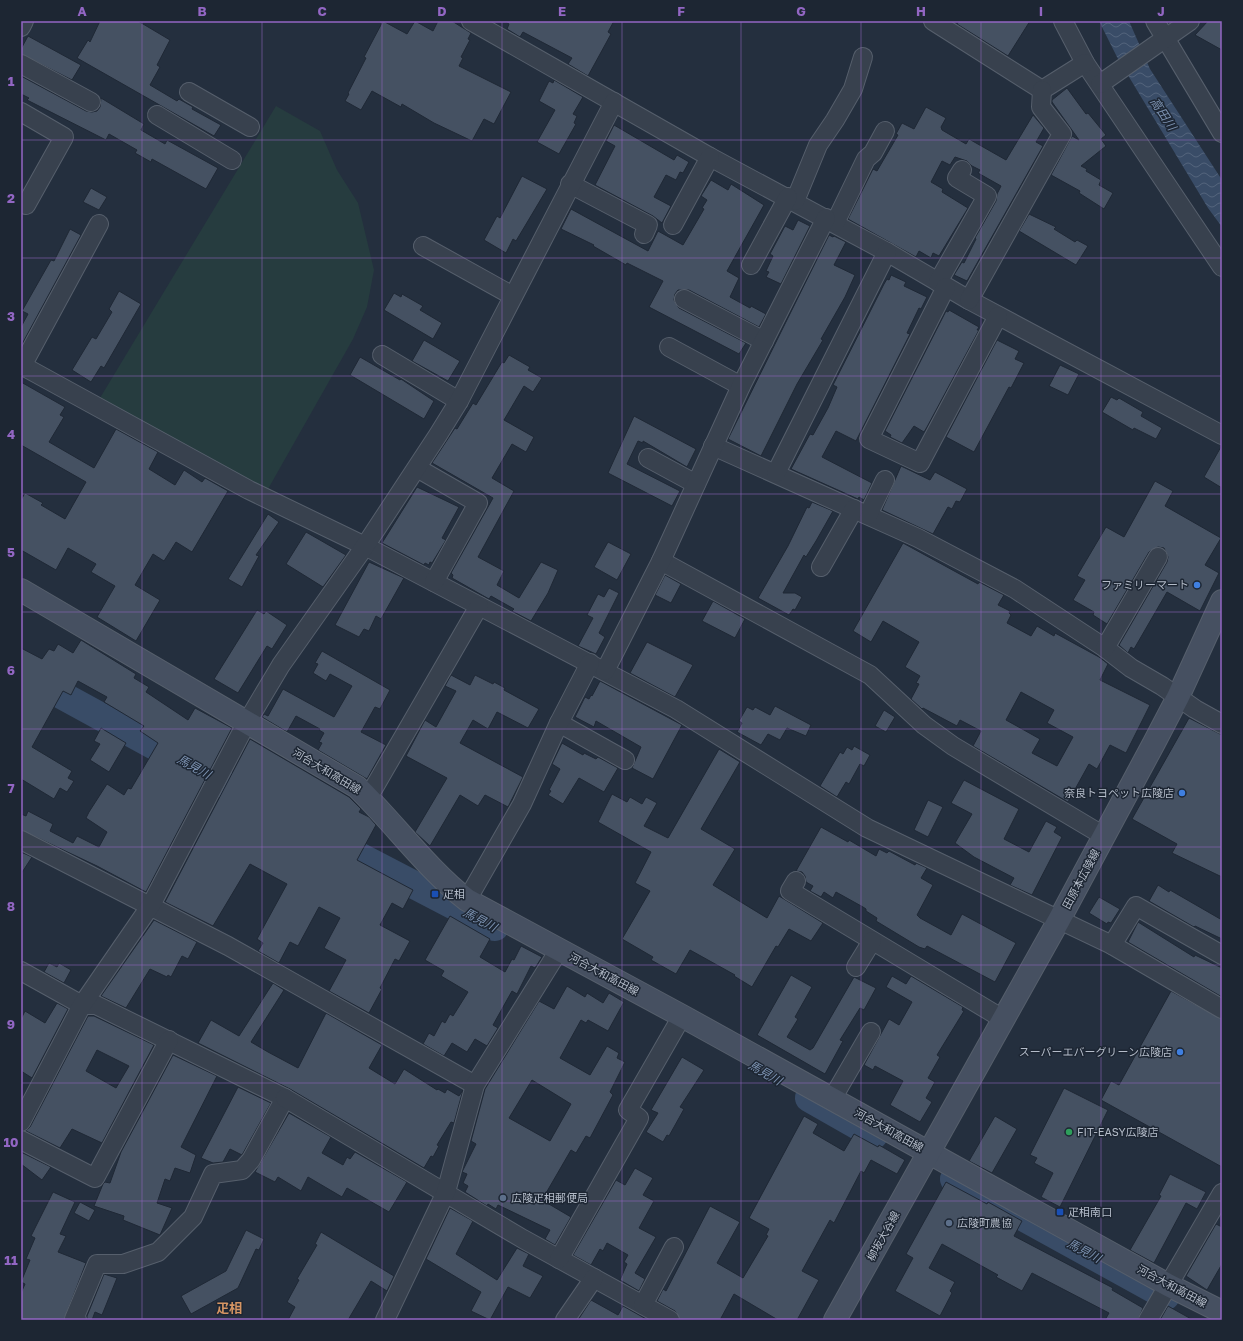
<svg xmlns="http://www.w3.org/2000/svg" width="1243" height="1341" font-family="'Golos Text','Noto Sans JP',sans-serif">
  <defs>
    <pattern id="water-waves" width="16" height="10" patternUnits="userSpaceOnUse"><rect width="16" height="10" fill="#394c67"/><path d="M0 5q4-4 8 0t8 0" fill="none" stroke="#53647b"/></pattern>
  </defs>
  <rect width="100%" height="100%" fill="#242f3e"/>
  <polygon fill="#263c3f" points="276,106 320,131 337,170 358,203 374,270 367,307 353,339 268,489 221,467 100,398"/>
  <polygon fill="url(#water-waves)" points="1099,21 1129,21 1150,69 1222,180 1222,227 1208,208 1117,57"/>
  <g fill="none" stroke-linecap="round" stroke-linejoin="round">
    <g stroke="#394c67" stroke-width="28">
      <polyline points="21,673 259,803"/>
      <polyline points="326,839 495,927"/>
      <polyline points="809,1098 874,1135"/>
      <polyline points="954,1179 1166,1296"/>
    </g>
  </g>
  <g fill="#455162" stroke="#1f2835" fill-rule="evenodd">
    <polygon points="100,21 138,21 170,40 157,65 160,67 150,85 177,101 179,99 193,107 192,109 221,125 214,136 77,58 88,40 90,42"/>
    <polygon points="383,21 407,34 415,21 433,31 438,21 452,21 471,33 468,39 470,40 461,57 463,58 459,66 511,92 494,124 484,119 472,141 434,123 402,104 401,107 372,91 361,110 345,101 349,94 348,93 366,58 364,57"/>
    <polygon points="504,21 614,21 608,32 611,34 588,76 568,64 572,58 523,32 520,37 507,29 509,24"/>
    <polygon points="959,21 1030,21 1008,56 957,24"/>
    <polygon points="1208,21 1222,21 1222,50 1195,35"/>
    <polygon points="28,36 81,65 72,80 21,54 21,49"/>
    <polygon points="21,76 86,111 92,112 97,111 100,107 101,98 144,124 141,130 165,144 167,140 218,168 206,189 152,159 151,162 135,153 137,150 109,134 106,140 27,100 29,98 21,94"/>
    <polygon points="554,80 583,97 573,114 577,116 574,123 576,124 559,154 537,142 555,110 539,101 549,81 553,83"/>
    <polygon points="1067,88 1086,114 1088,113 1106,135 1101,139 1106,146 1081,166 1087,169 1086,171 1101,180 1099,185 1113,193 1104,209 1079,193 1080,191 1051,175 1072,136 1079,140 1052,102 1052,100"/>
    <polygon points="926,107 946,118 941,127 942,130 966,144 969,139 1006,160 1033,115 1044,128 1036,142 1043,146 967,281 954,275 962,262 964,263 976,239 975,238 996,201 997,194 1001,186 978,173 980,170 972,166 967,161 955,157 950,165 942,161 931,182 943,189 942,192 968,208 939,256 933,253 931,258 919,251 916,257 848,219 873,169 877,171 898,135 896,134 902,123 914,129"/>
    <polygon points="614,125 674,160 677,155 689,162 683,173 680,172 676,180 666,175 654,197 671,206 662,223 653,216 595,185 615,146 606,141"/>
    <polygon points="522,176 547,189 516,241 513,239 506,253 484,240 497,216 500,218"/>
    <polygon points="711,180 728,190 731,184 764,205 727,271 739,278 730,297 750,308 751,306 766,314 759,327 689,290 678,290 675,294 674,300 679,308 746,343 739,354 649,307 663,281 627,263 626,265 593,246 594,245 561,229 571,209 648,251 658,231 683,245 704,209 702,208 707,200 701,196"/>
    <polygon points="91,188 107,197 99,210 83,202"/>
    <polygon points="1029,214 1056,227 1054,229 1075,242 1077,240 1088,246 1076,265 1019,231"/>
    <polygon points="798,220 810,226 781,284 766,277 769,272 766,271 773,256 770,254 785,226 793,230"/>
    <polygon points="70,229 81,235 21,346 21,327 28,314 22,311 51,260 54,261"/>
    <polygon points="829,235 833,237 834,236 846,242 834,265 855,275 845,297 821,339 823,340 797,384 761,456 728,439"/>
    <polygon points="891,275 906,282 904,286 927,297 921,309 919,308 907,333 910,334 856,441 836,431 822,457 872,483 864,500 859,497 858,499 791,469 810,434 813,435 828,408 837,387 833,385 884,284 887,279 889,280"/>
    <polygon points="119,291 141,304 104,368 101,366 91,382 72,370 92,337 96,339 112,312 109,309"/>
    <polygon points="394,293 401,297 402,294 423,306 420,310 442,323 433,339 384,310"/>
    <polygon points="949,310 979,327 977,330 979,330 927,427 924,432 914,426 902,443 890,437 891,435 885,431 946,311 948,312"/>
    <polygon points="424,340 460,361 448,381 412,361"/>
    <polygon points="997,340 1019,351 1015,359 1024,363 1011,388 1009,387 974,452 946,437"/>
    <polygon points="509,355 530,367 528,370 542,378 533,392 524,386 504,420 534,437 526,452 512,444 492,478 514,491 478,557 504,571 497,585 519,598 541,562 558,570 548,593 531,621 512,611 514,609 491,596 489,599 452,578 453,575 451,573 493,498 432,463 455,428 457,429 473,403 476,405 502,362 504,363"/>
    <polygon points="360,357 400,380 401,379 434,401 424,419 350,375"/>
    <polygon points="1060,365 1079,374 1068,395 1049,386"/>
    <polygon points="21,382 65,407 60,415 64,417 49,442 94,468 116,429 158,452 149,469 175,485 184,470 202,482 205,478 228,491 192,552 176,542 164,561 153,554 135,585 160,600 136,641 97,617 115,586 91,572 96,564 68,548 56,570 21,550 21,500 25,493 43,503 41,505 65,519 86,482 21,445"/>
    <polygon points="1111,397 1117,400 1119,398 1143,412 1141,416 1162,428 1156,439 1134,428 1133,430 1102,412"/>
    <polygon points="634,416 696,449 687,467 643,441 643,443 638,441 627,464 680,491 672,506 608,473"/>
    <polygon points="1222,445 1222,488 1204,477"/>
    <polygon points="901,466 930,480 935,472 967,489 960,502 956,501 952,509 948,507 933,534 882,510"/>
    <polygon points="1155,481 1173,491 1165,506 1221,538 1205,565 1219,573 1200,611 1167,592 1134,649 1131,647 1128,653 1119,645 1167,562 1168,557 1164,548 1158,547 1149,552 1107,624 1093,615 1094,612 1073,600 1085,580 1077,576 1106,527 1124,537"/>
    <polygon points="417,487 459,507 442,538 446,540 432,563 430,562 429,565 425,563 424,565 382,543"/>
    <polygon points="812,502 833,511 816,541 806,557 804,555 783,593 795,593 802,597 795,610 793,609 789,615 758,598 788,546 807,507 809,508"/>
    <polygon points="268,514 279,522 256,555 259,556 242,587 228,579"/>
    <polygon points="306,532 346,555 323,587 286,564"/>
    <polygon points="608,542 631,554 617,580 594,567"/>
    <path d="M903,543L978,584L979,582L1004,595L998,605L1010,611L1009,613L1011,615L1007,623L1031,636L1037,626L1054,636L1055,633L1099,657L1108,664L1100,680L1150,705L1126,753L1110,745L1097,769L1089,764L1068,802L973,746L981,731L960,720L957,726L923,708L922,709L911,699L919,684L916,683L920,676L905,667L919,642L883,621L871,642L853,631ZM1021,692L1054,710L1047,723L1073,737L1057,766L1032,753L1040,739L1006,720Z"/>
    <polygon points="369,562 404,578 381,619 376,616 369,631 364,629 359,637 335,625"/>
    <polygon points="665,575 681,584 671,603 655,595"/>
    <polygon points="609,588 619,593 599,633 605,637 596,654 578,646 593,618 587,615 598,594 604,597"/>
    <polygon points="713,601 745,619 735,638 702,621"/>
    <polygon points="257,610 264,614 266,611 287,625 272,649 267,646 238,693 214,679"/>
    <polygon points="81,640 136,674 134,678 149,687 146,692 188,720 195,708 232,728 146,892 97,866 21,830 21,814 26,816 28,811 53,824 50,831 73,843 77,836 99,847 107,832 86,818 89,812 107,784 124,795 128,788 131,789 158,743 140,731 144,726 104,702 107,697 78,681 71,695 63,691 32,747 72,771 68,778 74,781 67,792 60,788 54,799 21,779 21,648 42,659 49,649 54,651 58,644 73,653"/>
    <polygon points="647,642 693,665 675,697 630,673"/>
    <polygon points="322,651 390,690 380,709 375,707 361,732 386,745 367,779 318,750 322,743 319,742 324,733 319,730 320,729 296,716 287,732 262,717 264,714 268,716 283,689 334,717 352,686 330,674 326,681 313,673 318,664 315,663"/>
    <polygon points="451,675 470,685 475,675 493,684 494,682 505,688 504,690 539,709 528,728 497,712 488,729 473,720 460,743 523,777 508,807 485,795 478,806 460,795 430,846 415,832 447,778 406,756 425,720 436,727 456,691 445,686"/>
    <polygon points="600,681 682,725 653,779 632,768 641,747 596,721 594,727 575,717 585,697 589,699 591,695 592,696"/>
    <polygon points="775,706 811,725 806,736 787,728 780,740 768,734 761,745 737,732 742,723 739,721 747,707 753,710 755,707 770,715"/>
    <polygon points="884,710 895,717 886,732 875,726"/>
    <polygon points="1189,718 1222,735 1222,877 1172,853 1177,844 1132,819"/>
    <polygon points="101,728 126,743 109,772 90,760 100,744 94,741"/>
    <polygon points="250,739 349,797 361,809 359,812 369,817 376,825 357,860 413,890 403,909 392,903 380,925 410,941 399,961 395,959 380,988 382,989 369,1013 329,991 346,960 324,948 340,918 319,907 298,946 290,942 279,963 258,951 263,943 257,939 287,884 250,864 213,926 165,902"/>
    <polygon points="562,743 583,755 584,753 596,759 598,757 618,768 604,792 579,778 563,804 548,795 551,791 549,790 560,769 552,764"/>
    <polygon points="854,746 870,755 864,766 860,764 849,784 846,782 837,797 820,786 840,752 843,754 847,747 852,750"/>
    <polygon points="719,749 740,762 701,829 735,849 713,885 767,918 779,896 823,923 811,941 789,929 778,947 776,946 752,987 734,976 735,975 690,950 676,974 651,960 653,957 622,939 650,891 635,883 651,852 598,822 612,794 627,802 630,797 642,804 646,797 657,803 644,826 668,838"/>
    <polygon points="964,780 1019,809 1004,839 1029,852 1046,821 1057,827 1054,832 1062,837 1032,895 1010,885 1014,878 974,857 955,843 972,814 951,803"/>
    <polygon points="928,800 943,807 928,837 914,830"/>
    <polygon points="821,827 848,842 849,840 876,856 879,849 887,853 889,851 915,865 916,863 927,868 921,878 933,885 917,915 920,918 951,935 962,914 1016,943 995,982 927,946 925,949 919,947 876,921 877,918 866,911 866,909 863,907 836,892 833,898 824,892 821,897 810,891 813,886 806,882 805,876 802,872 796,871"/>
    <polygon points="21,852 32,857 21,874"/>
    <polygon points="1158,885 1169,892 1170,890 1222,920 1222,939 1195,926 1194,927 1149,901"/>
    <polygon points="1099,897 1120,909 1111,923 1108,922 1107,924 1089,913"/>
    <polygon points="450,916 490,939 480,957 505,972 512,959 514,960 521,946 542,957 535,968 531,966 517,994 512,991 493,1025 498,1028 487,1046 475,1039 467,1052 452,1043 444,1056 423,1044 429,1033 434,1036 442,1021 445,1023 450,1014 453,1016 468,992 441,976 444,971 425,960"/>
    <polygon points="154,920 197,942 188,959 182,956 171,977 168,975 167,977 150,969 126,1008 101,996"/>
    <polygon points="1138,922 1194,957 1195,955 1222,968 1222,997 1128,942"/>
    <polygon points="49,963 57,967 59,963 71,970 64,983 44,972"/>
    <polygon points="791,975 812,987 795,1017 798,1019 787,1037 810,1050 813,1048 854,977 876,988 864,1010 860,1008 840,1040 843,1041 825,1074 757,1035"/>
    <polygon points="892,976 906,984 911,976 963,1007 962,1010 964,1011 937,1055 940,1057 928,1078 935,1082 926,1098 932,1102 920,1122 890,1105 903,1081 875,1066 873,1070 864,1065 889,1019 899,1025 912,1002 886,987"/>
    <polygon points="273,983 284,990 251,1042 268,1052 298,1068 326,1013 382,1045 369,1068 395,1084 404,1069 437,1090 438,1089 445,1093 447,1089 459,1096 463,1090 454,1123 451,1122 437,1145 439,1146 433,1157 431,1156 424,1168 290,1089 198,1043 211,1020 239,1036"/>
    <path d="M567,986L585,997L587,993L603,1003L609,993L624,1002L608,1031L588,1020L586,1023L581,1020L560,1058L590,1075L607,1046L619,1053L617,1058L625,1062L610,1092L613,1095L590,1138L586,1136L576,1153L571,1150L542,1200L571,1217L555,1245L545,1239L550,1230L498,1205L496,1209L488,1204L487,1206L465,1192L468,1186L463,1183L467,1174L462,1172L476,1144L471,1141L485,1089L539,1001L554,1009ZM532,1080L571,1104L550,1141L509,1118Z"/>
    <polygon points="1171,991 1222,1019 1222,1167 1101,1100 1111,1081 1119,1085"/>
    <polygon points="57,1003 68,1009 32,1078 21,1071 21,1019 25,1011 45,1023"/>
    <path d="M88,1016H94L154,1045L102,1143L72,1129L60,1148L26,1131L30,1127ZM97,1050L129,1066L116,1088L86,1071Z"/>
    <polygon points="173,1055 217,1076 181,1147 196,1155 190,1173 175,1168 170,1181 165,1179 157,1203 172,1208 160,1235 123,1220 124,1216 94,1206 103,1184 105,1182 110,1183 121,1152"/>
    <polygon points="682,1057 704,1070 680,1107 684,1109 669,1136 667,1135 663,1142 646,1132 658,1113 651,1110"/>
    <polygon points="238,1087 271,1103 242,1155 230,1149 223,1162 213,1163 201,1158"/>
    <polygon points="1064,1088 1108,1110 1060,1207 1041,1197 1053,1173 1034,1163 1037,1158 1030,1155"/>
    <polygon points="289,1113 331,1137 322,1153 343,1165 347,1157 350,1159 355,1152 407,1182 389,1212 347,1188 342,1197 308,1177 301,1191 278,1177 275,1182 255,1172"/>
    <polygon points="804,1116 818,1124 813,1133 844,1151 854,1134 878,1147 879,1145 905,1160 897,1174 871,1160 864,1173 861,1171 834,1223 830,1220 802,1271 819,1280 797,1320 778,1320 734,1294 720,1320 680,1320 675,1311 657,1301 663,1289 666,1291 710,1206 740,1222 717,1263 743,1278 768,1236 766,1235 769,1229 749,1218"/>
    <polygon points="995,1116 1017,1129 992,1173 969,1161"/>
    <polygon points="21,1152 51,1167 42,1180 21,1164"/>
    <polygon points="635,1168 653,1178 643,1195 654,1201 639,1228 656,1237 635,1273 645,1279 639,1291 620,1280 627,1264 624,1262 628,1255 607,1243 603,1251 600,1249 591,1265 573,1255 616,1180 625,1185"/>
    <polygon points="1170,1174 1206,1192 1197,1209 1186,1203 1154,1263 1130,1250 1161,1196 1159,1195"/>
    <polygon points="946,1182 987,1204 988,1202 1022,1221 1014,1236 1113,1288 1112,1290 1143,1308 1138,1320 1105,1320 1109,1313 1032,1273 1022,1291 996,1277 998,1275 942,1244 929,1268 955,1282 950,1291 952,1293 940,1316 895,1291 913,1258 906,1254"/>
    <polygon points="53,1192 75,1202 60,1234 66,1236 58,1252 86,1263 64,1320 21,1320 21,1293 25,1284 21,1282 30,1260 26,1259 35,1238 31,1236"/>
    <polygon points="80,1202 95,1210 89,1221 74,1213"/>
    <polygon points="450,1208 473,1221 456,1254 497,1280 517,1248 529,1254 523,1266 543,1276 530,1298 508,1287 490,1320 471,1311 481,1292 426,1259"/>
    <polygon points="1216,1224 1222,1227 1222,1264 1207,1290 1186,1276"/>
    <polygon points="246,1230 264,1239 259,1250 256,1249 238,1288 191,1314 181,1296 226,1271"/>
    <polygon points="321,1232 394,1276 387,1291 371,1281 348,1320 288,1320 295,1307 287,1302 299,1280 297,1279 317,1245 315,1244"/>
    <polygon points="104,1274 117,1278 102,1315 95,1312 92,1320 87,1320 87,1316"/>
    <polygon points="591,1300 618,1315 623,1306 648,1320 578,1320"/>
    <polygon points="1168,1306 1193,1320 1160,1320"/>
  </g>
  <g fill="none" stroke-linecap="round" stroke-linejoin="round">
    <g stroke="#565f6c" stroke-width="20">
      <g id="street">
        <polyline points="471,21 710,157 887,252 969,300 1222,435"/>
        <polyline points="933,21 1042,90"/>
        <polyline points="1063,21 1085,63 1222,267"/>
        <polyline points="1155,21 1222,133"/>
        <polyline points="21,27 24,21"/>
        <polyline points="21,64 91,102"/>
        <polyline points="1100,84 1190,21"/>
        <polyline points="1042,90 1085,63"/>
        <polyline points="189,92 250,127"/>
        <polyline points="21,112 64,137 26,205"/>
        <polyline points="157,115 232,160"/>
        <polyline points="570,184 648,225 644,234"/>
        <polyline points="795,201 818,145 835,120 853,89 863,57"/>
        <polyline points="835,223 866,159 873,153 885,131"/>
        <polyline points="673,225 710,157"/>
        <polyline points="423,246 513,296"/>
        <polyline points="751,265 788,197"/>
        <polyline points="938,282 987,196 957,178 962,170"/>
        <polyline points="946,287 869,439 920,463 998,316"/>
        <polyline points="684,299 764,341"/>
        <polyline points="969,300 1062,134 1041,107 1042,90"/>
        <polyline points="669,347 741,386"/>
        <polyline points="382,355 459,401"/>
        <polyline points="21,365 249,490 365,546 676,709 867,828 1112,945 1222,1009"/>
        <polyline points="22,366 99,224"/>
        <polyline points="713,446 918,538 1015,589 1105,648 1131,668 1162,686 1195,709 1222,724"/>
        <polyline points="648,458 696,484"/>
        <polyline points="417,468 478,503 434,582"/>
        <polyline points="776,473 887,252"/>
        <polyline points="868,515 885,480"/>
        <polyline points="661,561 870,675 924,725 953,746 1104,836"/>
        <polyline points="821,567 854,509"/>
        <polyline points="1105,648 1158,557"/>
        <polyline points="605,671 661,561 741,386 826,218"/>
        <polyline points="559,723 625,760"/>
        <polyline points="368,798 479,606"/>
        <polyline points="21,840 228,946 475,1085"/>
        <polyline points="796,881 790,891 1003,1019"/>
        <polyline points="467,900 522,804 559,723 590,663"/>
        <polyline points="1112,945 1136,906 1222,955"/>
        <polyline points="856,967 872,941"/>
        <polyline points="21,971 82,1005 96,1005 285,1098 251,1160 242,1170 213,1174 193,1217 158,1252 123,1264 97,1264 74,1319 77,1320"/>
        <polyline points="285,1098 523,1239 670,1320"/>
        <polyline points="832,1099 871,1032"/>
        <polyline points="21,1122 82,1005 151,905 247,722 281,665 365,546 438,435 459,401 614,102"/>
        <polyline points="21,1140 95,1178 169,1040"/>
        <polyline points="559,1259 639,1118 628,1110 682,1016"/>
        <polyline points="643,1305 674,1247"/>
        <polyline points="385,1320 446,1192 475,1085 559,950"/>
        <polyline points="565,1320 594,1278"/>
        <polyline points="1148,1320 1222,1193"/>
      </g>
    </g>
    <g stroke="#565f6c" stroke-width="24">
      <g id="secondary">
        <path d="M21,590L357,787C394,823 427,869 467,900L682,1016L1168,1285L1222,1312"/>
        <polyline points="835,1320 1059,920 1154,743 1178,697 1222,601"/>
      </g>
    </g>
    <use href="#street" stroke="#38414e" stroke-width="18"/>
    <use href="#secondary" stroke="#465061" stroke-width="22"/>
  </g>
  <path fill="none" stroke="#9266c3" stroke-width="1" stroke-opacity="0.55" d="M142,21V1320M262,21V1320M382,21V1320M502,21V1320M622,21V1320M741,21V1320M861,21V1320M981,21V1320M1101,21V1320M21,140H1222M21,258H1222M21,376H1222M21,494H1222M21,612H1222M21,729H1222M21,847H1222M21,965H1222M21,1083H1222M21,1201H1222"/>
  <g fill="#3f7fe0" stroke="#1d2633" stroke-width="1.5">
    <circle cx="1197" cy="585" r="4"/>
    <circle cx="1182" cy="793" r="4"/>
    <circle cx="1180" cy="1052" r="4"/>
  </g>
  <g fill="#1a4fb4" stroke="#1d2633" stroke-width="1.5">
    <rect x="431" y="890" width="8" height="8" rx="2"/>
    <rect x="1056" y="1208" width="8" height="8" rx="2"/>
  </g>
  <circle fill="#2e9e5b" stroke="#1d2633" stroke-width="1.5" cx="1069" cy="1132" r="4"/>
  <g fill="#5c6f8a" stroke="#1d2633" stroke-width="1.5">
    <circle cx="503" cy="1198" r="4"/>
    <circle cx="949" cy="1223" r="4"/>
  </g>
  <g text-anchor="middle" stroke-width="3" stroke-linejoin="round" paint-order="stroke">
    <g font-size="11" fill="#b4bcc9" stroke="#1d2633" text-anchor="start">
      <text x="1189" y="589" text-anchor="end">ファミリーマート</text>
      <text x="1174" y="797" text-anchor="end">奈良トヨペット広陵店</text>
      <text x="443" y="898">疋相</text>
      <text x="1172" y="1056" text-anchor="end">スーパーエバーグリーン広陵店</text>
      <text x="1077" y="1136">FIT-EASY広陵店</text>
      <text x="511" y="1202">広陵疋相郵便局</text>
      <text x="1068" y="1216">疋相南口</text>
      <text x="957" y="1227">広陵町農協</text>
    </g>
    <g font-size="11" fill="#b4bcc9" stroke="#1d2633">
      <text transform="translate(327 771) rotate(31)" y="4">河合大和高田線</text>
      <text transform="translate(1081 879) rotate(-62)" y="4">田原本広陵線</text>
      <text transform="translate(604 974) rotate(28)" y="4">河合大和高田線</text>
      <text transform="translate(889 1130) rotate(29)" y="4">河合大和高田線</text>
      <text transform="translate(883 1236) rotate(-61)" y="4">柳坂大谷線</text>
      <text transform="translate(1172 1286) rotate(28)" y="4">河合大和高田線</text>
    </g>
    <g font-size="12" font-style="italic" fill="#7c92b1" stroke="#1d2633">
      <text transform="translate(1163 114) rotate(57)" y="4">高田川</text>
      <text transform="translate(194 767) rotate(29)" y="4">馬見川</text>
      <text transform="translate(480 920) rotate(28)" y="4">馬見川</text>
      <text transform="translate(765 1073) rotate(30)" y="4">馬見川</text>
      <text transform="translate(1084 1251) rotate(28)" y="4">馬見川</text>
    </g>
    <g font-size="13" font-weight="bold" fill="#d59563" stroke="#1d2633">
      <text x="229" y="1313">疋相</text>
    </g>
  </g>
  <rect width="1243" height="1341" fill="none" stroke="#1d2633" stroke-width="44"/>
  <rect x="22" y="22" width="1199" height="1297" fill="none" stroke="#9266c3" stroke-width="1.5"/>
  <g font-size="13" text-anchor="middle" font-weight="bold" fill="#9266c3">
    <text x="82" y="16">A</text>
    <text x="202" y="16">B</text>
    <text x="322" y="16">C</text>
    <text x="442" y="16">D</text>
    <text x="562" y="16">E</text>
    <text x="681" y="16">F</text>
    <text x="801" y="16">G</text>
    <text x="921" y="16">H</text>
    <text x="1041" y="16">I</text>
    <text x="1161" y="16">J</text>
    <text x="11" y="86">1</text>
    <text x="11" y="203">2</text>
    <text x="11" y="321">3</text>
    <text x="11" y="439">4</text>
    <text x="11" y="557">5</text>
    <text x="11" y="675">6</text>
    <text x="11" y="793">7</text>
    <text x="11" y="911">8</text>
    <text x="11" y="1029">9</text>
    <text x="11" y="1147">10</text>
    <text x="11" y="1265">11</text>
  </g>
</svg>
